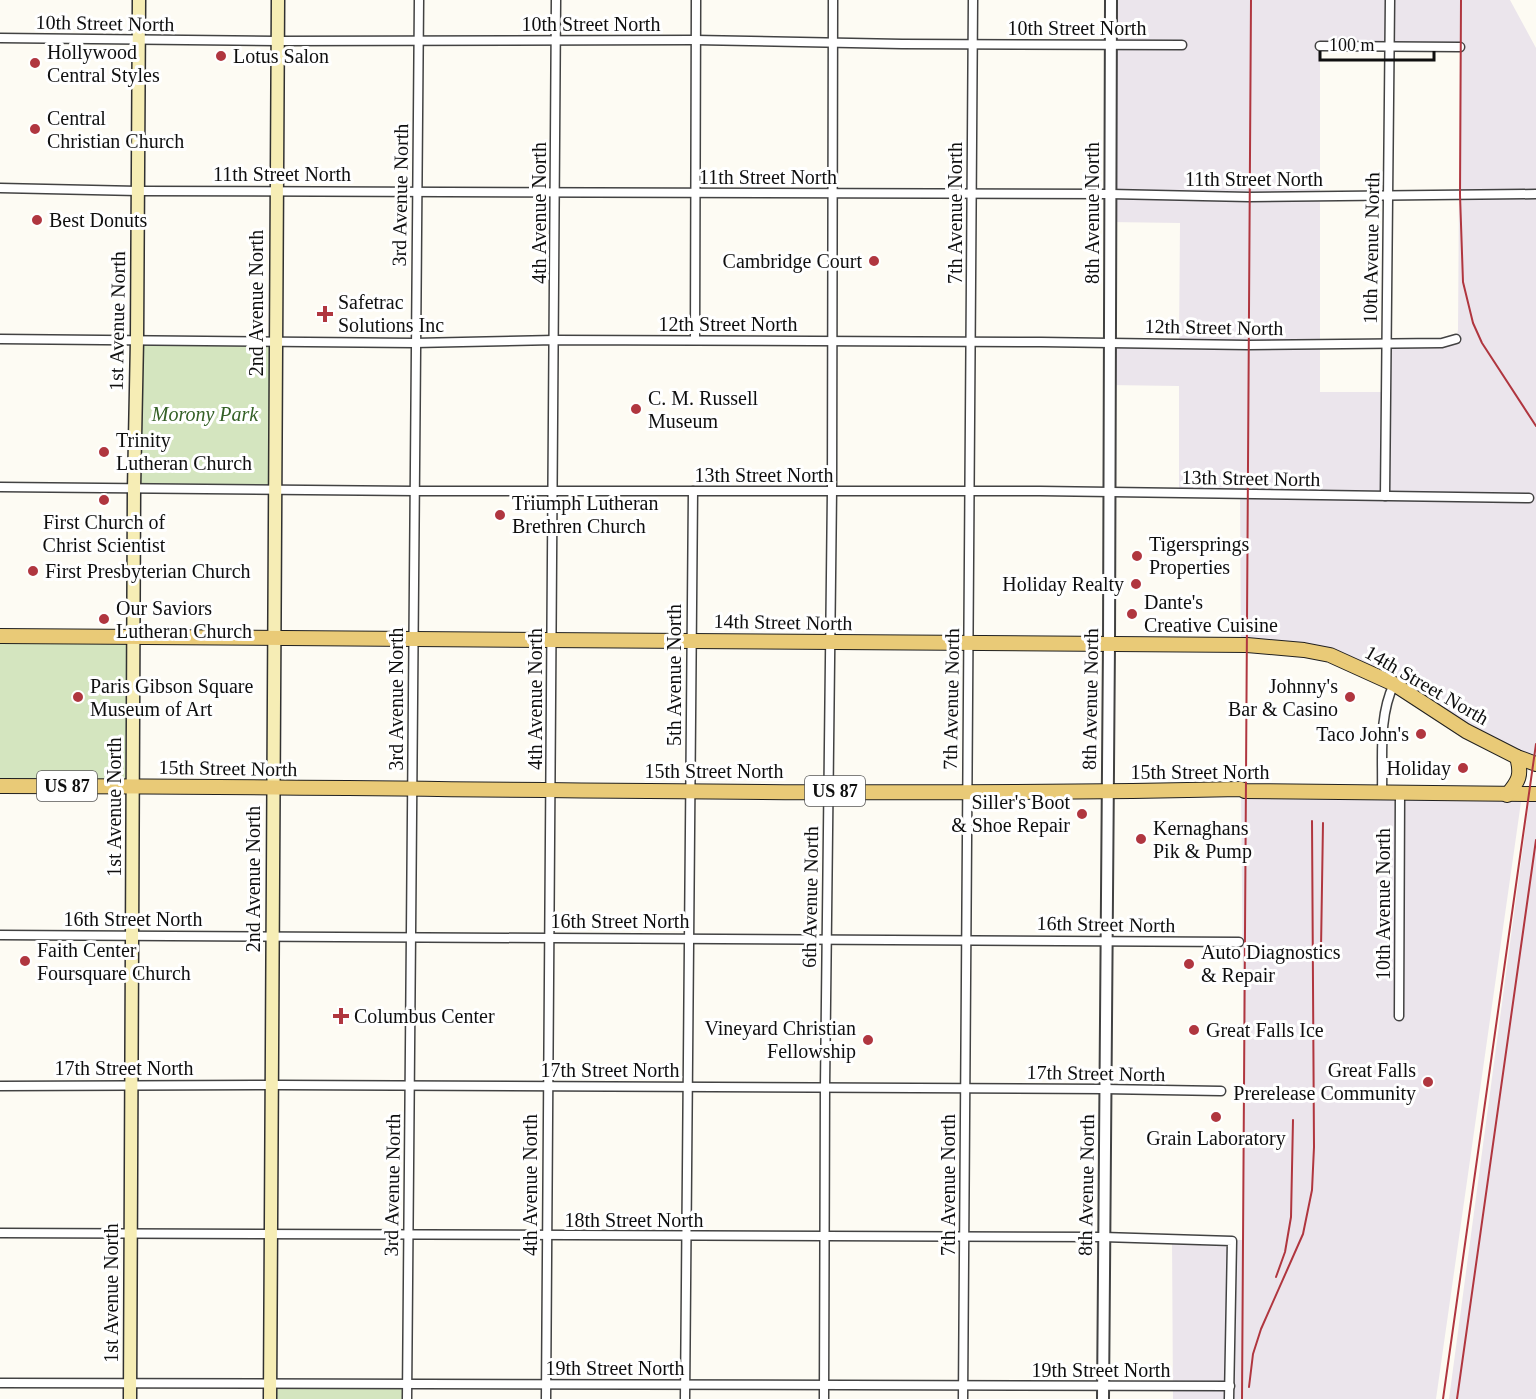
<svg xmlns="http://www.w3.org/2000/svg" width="1536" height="1399" font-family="'Times New Roman',serif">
  <rect width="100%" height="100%" fill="#fdfbf3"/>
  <g fill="#ebe5ec" fill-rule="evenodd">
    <path d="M1111,0H1510L1536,48V764L1356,666L1241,645L1240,495L1179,493V386L1109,385V342L1179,343L1180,223L1110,222ZM1320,46L1460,48L1458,330L1456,339L1387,344L1386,392H1320Z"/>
    <polygon points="1241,789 1522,795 1436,1399 1173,1399 1172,1239 1243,1240 1244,1091"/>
    <polygon points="1530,794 1536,794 1536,1399 1449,1399"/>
  </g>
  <g fill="#d4e5bf">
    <polygon points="137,340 275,340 275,490 134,489"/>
    <polygon points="0,636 133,637 134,786 0,786"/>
    <polygon points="270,1383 407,1384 407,1399 270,1399"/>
  </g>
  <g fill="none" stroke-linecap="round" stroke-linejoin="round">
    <g stroke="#424242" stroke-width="11">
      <g id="minor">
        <polyline points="0,38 277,41 695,40 902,44 1182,45"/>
        <polyline points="1320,46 1460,47"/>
        <polyline points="0,188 138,191 1110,194 1249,197 1536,194"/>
        <polyline points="0,339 414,343 555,340 1041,342 1248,345 1442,343 1456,339"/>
        <polyline points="695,340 696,0"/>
        <polyline points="0,487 414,491 1040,491 1529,498"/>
        <polyline points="1385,496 1390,0"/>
        <path d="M1382,792C1383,757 1378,717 1394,684"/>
        <polyline points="0,935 1239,942"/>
        <polyline points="1399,1016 1400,793"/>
        <polyline points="0,1086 282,1085 1104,1089 1221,1091"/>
        <polyline points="0,1233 1103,1237 1232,1241 1229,1399"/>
        <polyline points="0,1383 1230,1386"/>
        <polyline points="407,1399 419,0"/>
        <polyline points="546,1399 556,0"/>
        <polyline points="685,1399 693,491"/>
        <polyline points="824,1399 825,1087 832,491 833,0"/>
        <polyline points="963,1399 973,0"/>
      </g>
    </g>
    <g stroke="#424242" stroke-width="14">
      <polyline id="tertiary" points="1103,1399 1109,643 1111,0"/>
    </g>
    <g stroke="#313131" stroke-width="15">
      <g id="secondary">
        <polyline points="130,1399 134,489 137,340 139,0"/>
        <polyline points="270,1399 278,0"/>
      </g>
    </g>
    <g stroke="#202020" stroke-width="16">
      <g id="primary">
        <polyline points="0,636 1247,645 1304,650 1330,655 1394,684 1466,731 1517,757 1536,764"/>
        <path d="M0,786C414,786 827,798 1241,789L1245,791L1536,794"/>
        <path d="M1507,795C1519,781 1522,775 1517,757"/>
      </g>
    </g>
    <use href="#minor" stroke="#fff" stroke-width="8"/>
    <use href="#tertiary" stroke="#fff" stroke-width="10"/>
    <use href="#secondary" stroke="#f6edb5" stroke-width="12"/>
    <use href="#primary" stroke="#e9ca77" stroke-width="14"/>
    <g stroke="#b0363f" stroke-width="2">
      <polyline points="1461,0 1460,195 1463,282 1473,323 1482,343 1536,426"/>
      <polyline points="1321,949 1323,823"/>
      <polyline points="1276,1277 1285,1252 1291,1217 1293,1120"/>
      <polyline points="1249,1387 1253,1354 1261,1329 1303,1234 1312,1190 1314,1147 1312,821"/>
      <polyline points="1242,1399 1251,0"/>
      <polyline points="1443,1399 1536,744"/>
      <polyline points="1457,1399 1536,840"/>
    </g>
  </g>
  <g fill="#b0363f" stroke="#fff" stroke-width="2">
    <circle cx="221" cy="56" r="6"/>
    <circle cx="35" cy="63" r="6"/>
    <circle cx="35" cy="129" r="6"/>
    <circle cx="37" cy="220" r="6"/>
    <circle cx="874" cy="261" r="6"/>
    <path d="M322 305h6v6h6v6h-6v6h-6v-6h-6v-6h6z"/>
    <circle cx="636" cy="409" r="6"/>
    <circle cx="104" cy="452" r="6"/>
    <circle cx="104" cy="500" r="6"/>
    <circle cx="500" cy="515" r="6"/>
    <circle cx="1137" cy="556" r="6"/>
    <circle cx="33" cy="571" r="6"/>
    <circle cx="1136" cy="584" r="6"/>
    <circle cx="1132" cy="614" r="6"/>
    <circle cx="104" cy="619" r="6"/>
    <circle cx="78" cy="697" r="6"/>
    <circle cx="1350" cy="697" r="6"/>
    <circle cx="1421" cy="734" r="6"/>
    <circle cx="1463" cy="768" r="6"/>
    <circle cx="1082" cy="814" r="6"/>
    <circle cx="1141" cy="839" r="6"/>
    <circle cx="25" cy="961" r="6"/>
    <circle cx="1189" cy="964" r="6"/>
    <path d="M338 1007h6v6h6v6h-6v6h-6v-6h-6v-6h6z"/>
    <circle cx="1194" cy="1030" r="6"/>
    <circle cx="868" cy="1040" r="6"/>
    <circle cx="1428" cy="1082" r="6"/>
    <circle cx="1216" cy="1117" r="6"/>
  </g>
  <g text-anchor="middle" stroke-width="6" stroke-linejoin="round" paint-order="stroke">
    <g fill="#fff" stroke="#575757" stroke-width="1.5">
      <rect x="37" y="771" width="60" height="30" rx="4.5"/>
      <rect x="805" y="776" width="60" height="30" rx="4.5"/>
    </g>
    <g font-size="18" font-weight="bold" fill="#0f0f0f">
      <text x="67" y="792">US 87</text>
      <text x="835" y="797">US 87</text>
    </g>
    <g font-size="20" fill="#0f0f0f" stroke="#fff">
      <text transform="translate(105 23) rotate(1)" y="7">10th Street North</text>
      <text x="591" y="31">10th Street North</text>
      <text x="1077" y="35">10th Street North</text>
      <text x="282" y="181">11th Street North</text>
      <text x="768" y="184">11th Street North</text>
      <text x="1254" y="186">11th Street North</text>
      <text transform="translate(400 195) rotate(-89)" y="7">3rd Avenue North</text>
      <text transform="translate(539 213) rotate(-90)" y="7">4th Avenue North</text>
      <text transform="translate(955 213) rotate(-90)" y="7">7th Avenue North</text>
      <text transform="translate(1092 213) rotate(-90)" y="7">8th Avenue North</text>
      <text transform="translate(1371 248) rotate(-89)" y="7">10th Avenue North</text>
      <text transform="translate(256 303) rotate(-90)" y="7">2nd Avenue North</text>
      <text transform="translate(117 321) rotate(-89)" y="7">1st Avenue North</text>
      <text x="728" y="331">12th Street North</text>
      <text transform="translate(1214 327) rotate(1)" y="7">12th Street North</text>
      <text x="764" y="482">13th Street North</text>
      <text transform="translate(1251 478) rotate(1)" y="7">13th Street North</text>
      <text transform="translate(783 622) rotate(1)" y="7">14th Street North</text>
      <text transform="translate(674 675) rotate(-90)" y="7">5th Avenue North</text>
      <text transform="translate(1427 685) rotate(30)" y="7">14th Street North</text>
      <text transform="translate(396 699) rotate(-90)" y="7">3rd Avenue North</text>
      <text transform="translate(535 699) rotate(-90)" y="7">4th Avenue North</text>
      <text transform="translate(951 699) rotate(-89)" y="7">7th Avenue North</text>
      <text transform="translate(1090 699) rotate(-89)" y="7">8th Avenue North</text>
      <text transform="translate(228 768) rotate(1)" y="7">15th Street North</text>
      <text x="714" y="778">15th Street North</text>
      <text x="1200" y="779">15th Street North</text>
      <text transform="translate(114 807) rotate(-90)" y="7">1st Avenue North</text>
      <text transform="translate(253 879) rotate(-90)" y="7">2nd Avenue North</text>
      <text transform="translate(810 897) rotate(-89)" y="7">6th Avenue North</text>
      <text transform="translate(1383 904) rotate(-90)" y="7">10th Avenue North</text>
      <text x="133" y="926">16th Street North</text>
      <text x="620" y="928">16th Street North</text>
      <text transform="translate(1106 924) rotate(1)" y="7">16th Street North</text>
      <text x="124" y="1075">17th Street North</text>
      <text x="610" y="1077">17th Street North</text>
      <text transform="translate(1096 1073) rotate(1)" y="7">17th Street North</text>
      <text transform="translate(392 1185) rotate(-89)" y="7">3rd Avenue North</text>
      <text transform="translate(530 1185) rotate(-90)" y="7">4th Avenue North</text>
      <text transform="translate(948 1185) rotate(-90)" y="7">7th Avenue North</text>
      <text transform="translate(1086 1185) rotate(-89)" y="7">8th Avenue North</text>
      <text x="634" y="1227">18th Street North</text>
      <text transform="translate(111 1293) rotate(-90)" y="7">1st Avenue North</text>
      <text x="615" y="1375">19th Street North</text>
      <text x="1101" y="1377">19th Street North</text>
    </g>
    <g font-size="20" fill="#0f0f0f" stroke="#fff" text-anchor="start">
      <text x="47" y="59">Hollywood<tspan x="47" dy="23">Central Styles</tspan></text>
      <text x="233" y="63">Lotus Salon</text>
      <text x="47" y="125">Central<tspan x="47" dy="23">Christian Church</tspan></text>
      <text x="49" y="227">Best Donuts</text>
      <text x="862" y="268" text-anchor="end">Cambridge Court</text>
      <text x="338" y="309">Safetrac<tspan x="338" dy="23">Solutions Inc</tspan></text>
      <text x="648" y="405">C. M. Russell<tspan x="648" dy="23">Museum</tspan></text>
      <text x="116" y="447">Trinity<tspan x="116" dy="23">Lutheran Church</tspan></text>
      <text x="512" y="510">Triumph Lutheran<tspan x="512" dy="23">Brethren Church</tspan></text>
      <text x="104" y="529" text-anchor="middle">First Church of<tspan x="104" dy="23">Christ Scientist</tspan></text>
      <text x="1149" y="551">Tigersprings<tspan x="1149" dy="23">Properties</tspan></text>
      <text x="45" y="578">First Presbyterian Church</text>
      <text x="1124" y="591" text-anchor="end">Holiday Realty</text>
      <text x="1144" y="609">Dante's<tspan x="1144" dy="23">Creative Cuisine</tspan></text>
      <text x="116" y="615">Our Saviors<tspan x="116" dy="23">Lutheran Church</tspan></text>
      <text x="90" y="693">Paris Gibson Square<tspan x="90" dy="23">Museum of Art</tspan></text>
      <text x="1338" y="693" text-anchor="end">Johnny's<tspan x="1338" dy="23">Bar &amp; Casino</tspan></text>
      <text x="1409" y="741" text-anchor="end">Taco John's</text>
      <text x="1451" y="775" text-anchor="end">Holiday</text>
      <text x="1070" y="809" text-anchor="end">Siller's Boot<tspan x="1070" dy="23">&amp; Shoe Repair</tspan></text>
      <text x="1153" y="835">Kernaghans<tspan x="1153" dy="23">Pik &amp; Pump</tspan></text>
      <text x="37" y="957">Faith Center<tspan x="37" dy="23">Foursquare Church</tspan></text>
      <text x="1201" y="959">Auto Diagnostics<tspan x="1201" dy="23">&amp; Repair</tspan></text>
      <text x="354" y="1023">Columbus Center</text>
      <text x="856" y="1035" text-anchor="end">Vineyard Christian<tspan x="856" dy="23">Fellowship</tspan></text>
      <text x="1206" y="1037">Great Falls Ice</text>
      <text x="1416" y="1077" text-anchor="end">Great Falls<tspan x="1416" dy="23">Prerelease Community</tspan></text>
      <text x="1216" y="1145" text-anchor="middle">Grain Laboratory</text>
    </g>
    <g font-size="20" font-style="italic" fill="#346026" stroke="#fff">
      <text x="205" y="421">Morony Park</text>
    </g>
  </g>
  <path d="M1320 51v9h114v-9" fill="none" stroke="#0f0f0f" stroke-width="3"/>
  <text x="1329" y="51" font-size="18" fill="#0f0f0f" stroke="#ffffff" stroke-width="4.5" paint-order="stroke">100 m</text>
</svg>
